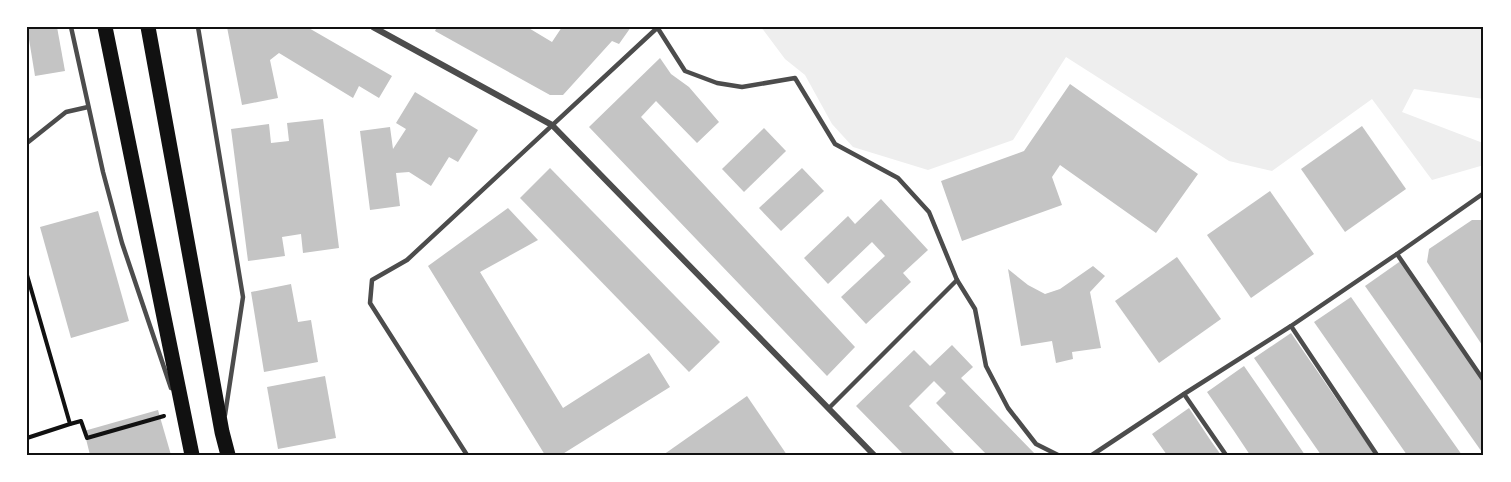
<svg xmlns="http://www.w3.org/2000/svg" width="1511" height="482" font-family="'Crimson Pro',serif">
  <rect width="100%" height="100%" fill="#fff"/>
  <polygon fill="#eee" points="761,27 1484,27 1484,99 1414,89 1402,112 1483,143 1484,145 1484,165 1432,180 1372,99 1272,171 1229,161 1066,57 1013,140 928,170 853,147 832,124 805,75 785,59"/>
  <g fill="#c4c4c4">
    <polygon points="27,27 57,27 65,71 35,76"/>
    <polygon points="227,27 307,27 392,76 379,98 359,86 353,98 279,53 270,60 278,98 242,105"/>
    <polygon points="437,27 527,27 552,42 562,27 631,27 619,44 612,41 563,95 550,95 435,31"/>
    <polygon points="660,58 671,74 689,87 719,122 697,143 656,101 641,117 855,347 827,376 589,127"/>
    <polygon points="1070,84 1198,174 1156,233 1060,165 1052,177 1062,205 962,241 941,181 1024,151"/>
    <polygon points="415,92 478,130 458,162 449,157 431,186 409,172 396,173 400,206 370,210 360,131 390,127 393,149 406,129 396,123"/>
    <polygon points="323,119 339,248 303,253 301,234 282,237 285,256 248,261 231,129 269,124 271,143 289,141 287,123"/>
    <polygon points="1362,126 1406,189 1345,232 1301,169"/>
    <polygon points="764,128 786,151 744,192 722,169"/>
    <polygon points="550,168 720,342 689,372 520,198"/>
    <polygon points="802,168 824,191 781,231 759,208"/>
    <polygon points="1270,191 1314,254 1251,298 1207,235"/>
    <polygon points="881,199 928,250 903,273 911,282 866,324 841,297 885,256 872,242 828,284 804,258 848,216 855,224"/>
    <polygon points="508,208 538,240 480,272 563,408 649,353 670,387 561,455 545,455 428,266"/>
    <polygon points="98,211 129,321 71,338 40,227"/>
    <polygon points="1472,220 1484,220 1484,348 1427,262 1429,249"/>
    <polygon points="1177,257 1221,319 1159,363 1115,301"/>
    <polygon points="1402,260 1484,378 1484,455 1365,286"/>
    <polygon points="1093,266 1105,276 1090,292 1101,348 1072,352 1073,359 1056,363 1052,341 1021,346 1008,269 1028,285 1045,294 1060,289"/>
    <polygon points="291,284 298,322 311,320 318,362 264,372 251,292"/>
    <polygon points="1351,297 1385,346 1462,455 1407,455 1314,322"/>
    <polygon points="1291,333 1375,455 1321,455 1254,358"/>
    <polygon points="952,345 973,367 961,378 1036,455 987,455 936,403 946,393 934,381 909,406 956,455 904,455 856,406 914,350 930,366"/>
    <polygon points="1244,366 1271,405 1305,455 1250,455 1234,431 1207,392"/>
    <polygon points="325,376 336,438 278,449 267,387"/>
    <polygon points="747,396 787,455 663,455"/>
    <polygon points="1189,408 1211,441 1221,455 1167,455 1152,434"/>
    <polygon points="158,410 171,455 90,455 84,431"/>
  </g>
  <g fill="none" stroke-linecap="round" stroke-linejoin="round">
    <g stroke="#111" stroke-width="4">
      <polyline points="27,275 70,424 27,438"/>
      <polyline points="70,424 81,421 87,438 164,416"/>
    </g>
    <g stroke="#4c4c4c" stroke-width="4.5">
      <polyline points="71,27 103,172 122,243 171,388"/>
      <polyline points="198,27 243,297 225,415"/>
      <polyline points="657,27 685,71 717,83 742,87 795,78 835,144 898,178 929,212 957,280 975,309 986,366 1008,408 1036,444 1058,455"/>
      <polyline points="27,143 66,112 88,107"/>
      <polyline points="1397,254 1484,381"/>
      <polyline points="1291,326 1377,455"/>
      <polyline points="1184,394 1226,455"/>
      <polyline points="829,408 957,280"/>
      <polyline points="467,455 370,303 372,280 407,260 657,28"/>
      <polyline points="1092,455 1184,394 1291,326 1397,254 1484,193"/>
    </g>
    <polyline stroke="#4c4c4c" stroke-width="6" points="373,27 552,125 874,455"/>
    <g stroke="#111" stroke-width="15">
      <polyline points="105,27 192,455"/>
      <polyline points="148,27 222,432 228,455"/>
    </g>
  </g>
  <rect width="1511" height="482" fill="none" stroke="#ffffff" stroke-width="57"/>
  <rect x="28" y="28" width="1454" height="426" fill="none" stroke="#111" stroke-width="2"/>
</svg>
